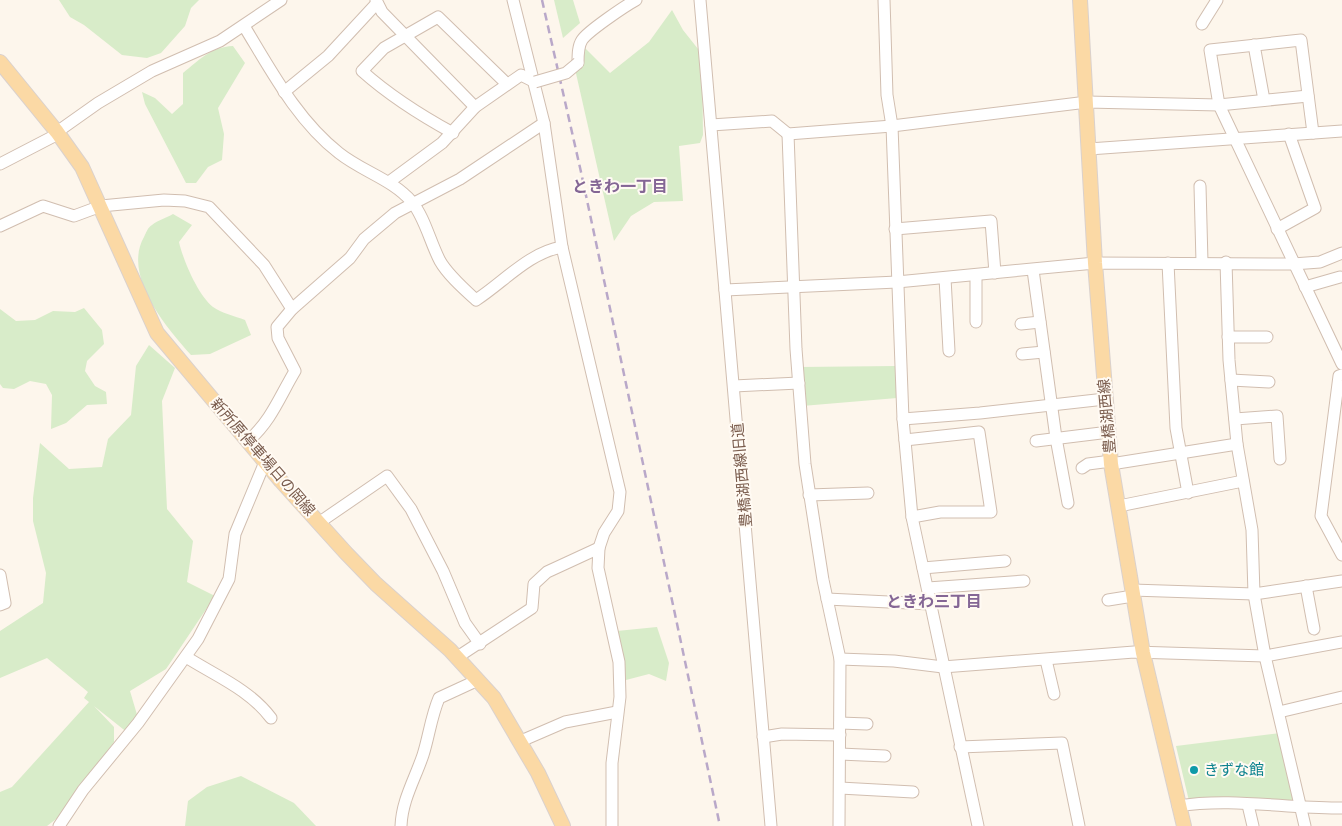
<svg xmlns="http://www.w3.org/2000/svg" width="1342" height="826" font-family="'DM Sans','Noto Sans JP',sans-serif">
  <rect width="100%" height="100%" fill="#fdf6ec"/>
  <g fill="#d8ecc9">
    <polygon points="59,0 199,0 191,8 185,26 161,53 147,58 122,55 84,25 70,17"/>
    <polygon points="554,0 573,0 580,23 563,38"/>
    <polygon points="672,10 683,30 702,54 703,135 700,143 679,146 683,201 654,202 631,216 614,241 575,69 581,44 610,73 649,42"/>
    <path d="M233,46L245,63L218,108L224,134L222,160L208,167L196,183H186L145,104L142,92L155,98L172,114L183,104V73C199,60 211,47 233,46Z"/>
    <path d="M173,214L192,225L179,242C183,260 198,295 213,307C221,313 235,316 245,320L251,335L210,354L191,355C167,328 122,276 144,237C146,233 148,227 152,225C158,220 166,218 173,214Z"/>
    <polygon points="84,308 102,330 104,344 87,361 85,371 95,386 106,392 107,404 87,405 66,423 51,429 52,395 46,384 30,381 14,389 3,388 0,384 0,309 16,321 35,320 53,311 75,312"/>
    <polygon points="149,345 175,368 162,401 167,509 193,541 187,582 215,596 166,669 130,691 138,718 128,733 94,706 114,727 114,742 60,816 47,826 0,826 0,792 12,787 89,702 84,698 88,692 47,658 0,678 0,631 43,603 46,573 33,521 33,498 40,443 69,469 102,467 108,439 131,415 136,366"/>
    <polygon points="896,366 897,398 802,406 800,367"/>
    <polygon points="657,627 669,663 666,681 649,674 626,680 617,631"/>
    <polygon points="1281,733 1297,801 1189,801 1176,746"/>
    <polygon points="241,776 294,803 316,826 185,826 188,801 207,787"/>
  </g>
  <g fill="none" stroke-linecap="round" stroke-linejoin="round">
    <g stroke="#d1beb0" stroke-width="13">
      <g id="minor">
        <polyline points="376,0 382,12 475,107"/>
        <polyline points="513,0 544,123 562,247 620,492 618,511 604,533 599,548 598,568 619,662 620,697 612,763 612,826"/>
        <polyline points="700,0 771,826"/>
        <polyline points="884,0 887,95 892,126 903,419 912,517 978,826"/>
        <polyline points="1202,24 1217,0"/>
        <path d="M244,26C272,72 297,120 339,153C363,172 392,179 412,202C425,218 430,242 440,261C448,275 464,289 476,300C504,282 528,253 562,247"/>
        <polyline points="1254,45 1264,100"/>
        <path d="M578,63C578,55 578,46 582,40C588,31 625,6 636,0"/>
        <polyline points="284,92 328,56 377,3"/>
        <polyline points="711,125 772,121 788,134 892,126 1087,102 1219,105 1308,96"/>
        <polyline points="57,132 98,103 152,71 220,41 281,0"/>
        <path d="M453,133C420,115 390,96 362,71L384,48L438,17L507,84"/>
        <polyline points="1313,133 1301,40 1210,50 1219,105 1342,364"/>
        <polyline points="788,134 796,349 805,464 823,580 840,659 839,826"/>
        <polyline points="1089,149 1342,131"/>
        <polyline points="0,164 58,134"/>
        <polyline points="389,182 442,143 475,107 521,75 535,82"/>
        <polyline points="1200,186 1202,262"/>
        <polyline points="0,226 43,206 74,216 101,206 164,200 185,201 209,207 264,265 292,309"/>
        <polyline points="895,229 991,221 995,273"/>
        <polyline points="1277,229 1315,208 1289,134"/>
        <polyline points="1226,262 1229,360 1237,444 1252,530 1254,594 1265,656 1305,826"/>
        <polyline points="1168,263 1176,428 1188,493"/>
        <polyline points="1033,270 1056,438 1068,503"/>
        <polyline points="976,275 976,322"/>
        <polyline points="945,278 949,351"/>
        <polyline points="1305,287 1340,277"/>
        <polyline points="725,290 897,282 1095,263 1293,264 1320,262 1342,253"/>
        <polyline points="1021,324 1040,322"/>
        <polyline points="1228,337 1267,337"/>
        <polyline points="1022,354 1044,352"/>
        <polyline points="1342,375 1339,376 1321,516 1342,555"/>
        <polyline points="1231,380 1269,382"/>
        <polyline points="734,386 799,383"/>
        <polyline points="903,419 980,413 1105,399"/>
        <polyline points="1235,419 1277,416 1280,459"/>
        <path d="M249,440C271,421 280,396 295,371L278,338L277,327L292,309L350,258L364,239L395,213L460,179L544,123"/>
        <polyline points="905,440 979,432 991,512 940,512 912,517"/>
        <polyline points="1036,441 1109,432"/>
        <polyline points="1111,464 1237,444"/>
        <polyline points="1082,468 1088,464 1111,461"/>
        <polyline points="809,495 868,493"/>
        <polyline points="1119,506 1243,481"/>
        <polyline points="320,522 387,476 411,509 443,571 465,623 480,644"/>
        <polyline points="923,568 1005,561"/>
        <polyline points="0,575 5,603 0,605"/>
        <polyline points="1306,586 1314,629"/>
        <polyline points="928,588 1024,581"/>
        <polyline points="1132,590 1254,594 1342,581"/>
        <polyline points="827,599 930,604"/>
        <polyline points="1108,600 1133,596"/>
        <path d="M186,657C216,676 249,689 271,718"/>
        <polyline points="456,658 532,608 534,584 547,572 599,548"/>
        <polyline points="840,659 894,661 943,667 1134,652 1265,656 1342,642"/>
        <polyline points="1046,660 1054,694"/>
        <polyline points="1279,712 1342,697"/>
        <polyline points="840,723 867,724"/>
        <polyline points="763,737 782,734 840,735"/>
        <polyline points="521,741 565,722 617,712"/>
        <polyline points="960,747 1062,743 1079,826"/>
        <polyline points="840,754 885,756"/>
        <polyline points="840,788 913,792"/>
        <polyline points="1248,805 1253,826"/>
        <path d="M1178,806C1232,797 1287,809 1342,808"/>
        <polyline points="59,826 83,790 138,723 198,639 229,579 235,534 265,462"/>
        <path d="M401,826C402,800 415,779 423,755C429,736 431,717 439,698L478,680"/>
      </g>
    </g>
    <g stroke="#dad1cd" stroke-width="16">
      <g id="major">
        <polyline points="1080,0 1095,263 1111,464 1143,653 1184,826"/>
        <polyline points="0,62 57,132 82,167 157,333 281,481 346,553 376,584 450,650 494,698 538,773 563,826"/>
      </g>
    </g>
    <use href="#minor" stroke="#fff" stroke-width="11"/>
    <use href="#major" stroke="#fbd9a5" stroke-width="14"/>
    <polyline stroke="#b9a8c9" stroke-width="2.5" stroke-dasharray="8 5" stroke-linecap="butt" points="542,0 581,172 720,826"/>
    <g stroke="#d1beb0" stroke-width="13" stroke-linecap="butt">
      <polyline id="minor-bridge" points="535,82 566,73 578,63"/>
    </g>
    <use href="#minor-bridge" stroke="#fff" stroke-width="11"/>
  </g>
  <circle fill="#0f9aa8" stroke="#fffaf3" stroke-width="2" cx="1194" cy="770" r="5"/>
  <g text-anchor="middle" stroke-width="4" stroke-linejoin="round" paint-order="stroke">
    <g font-size="15" fill="#7a5c4d" stroke="#fffaf3">
      <text transform="translate(1107 416) rotate(-95)" y="5">豊橋湖西線</text>
      <text transform="translate(263 457) rotate(49)" y="5">新所原停車場日の岡線</text>
      <text transform="translate(742 475) rotate(-95)" y="5">豊橋湖西線旧道</text>
    </g>
    <g font-size="15" fill="#0d838f" stroke="#fffaf3" text-anchor="start">
      <text x="1204" y="775">きずな館</text>
    </g>
    <g font-size="16" font-weight="bold" fill="#846695" stroke="#fffaf3">
      <text x="620" y="192">ときわ一丁目</text>
      <text x="934" y="607">ときわ三丁目</text>
    </g>
  </g>
</svg>
